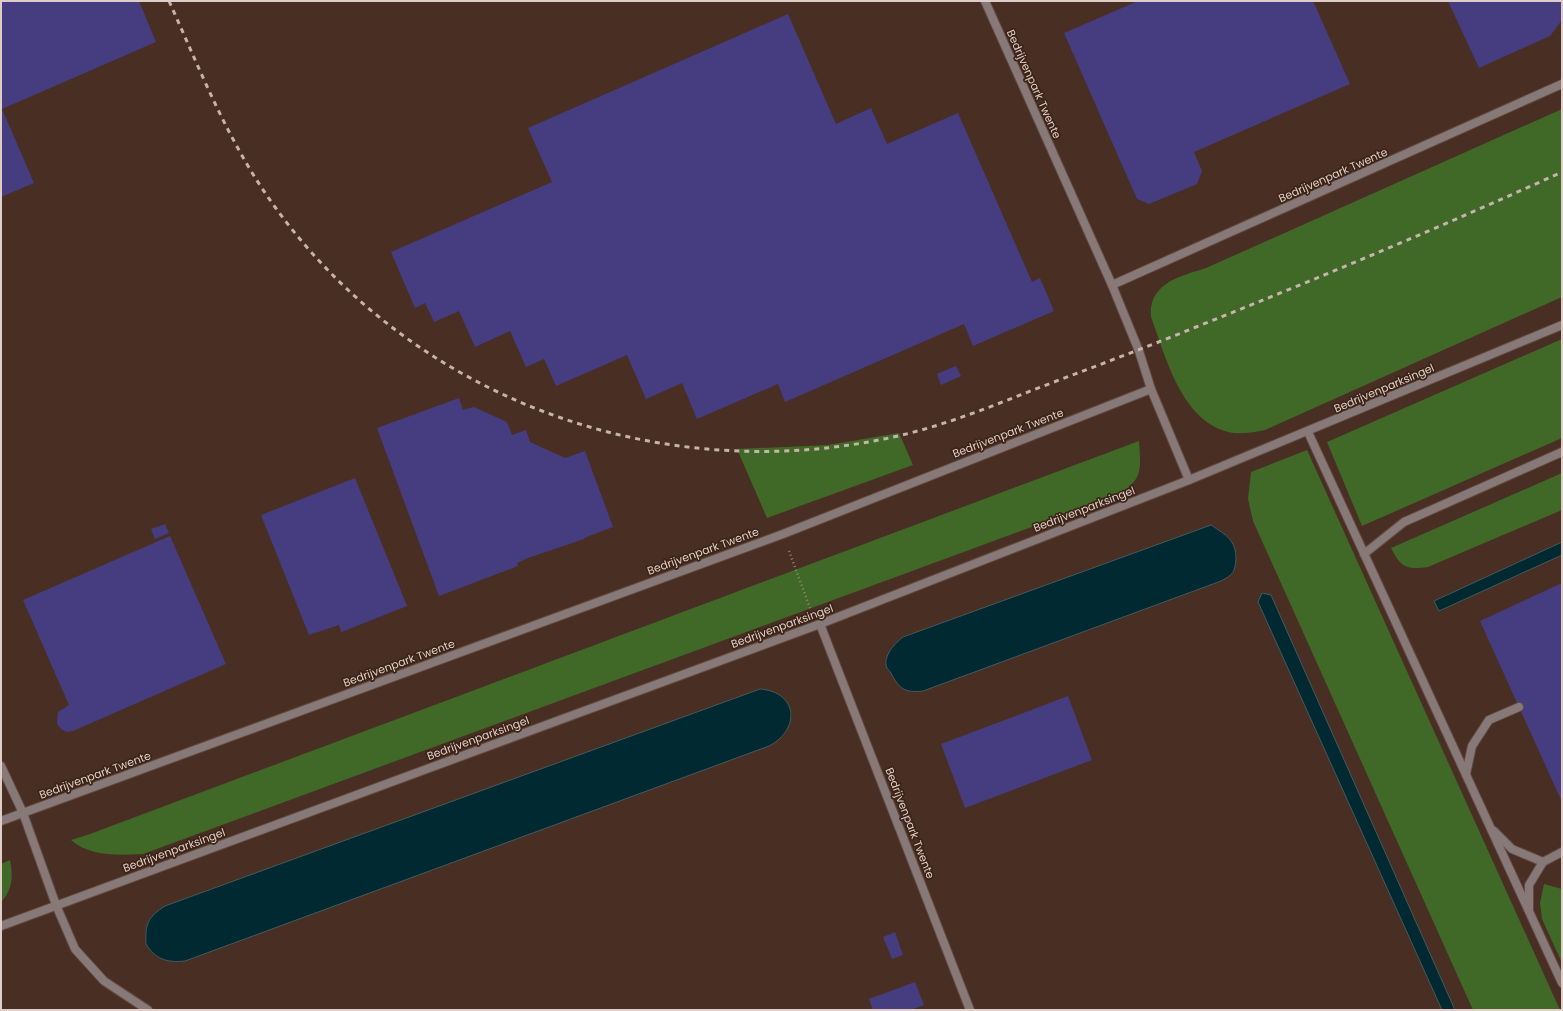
<svg xmlns="http://www.w3.org/2000/svg" width="1563" height="1011" font-family="Poppins,sans-serif">
  <rect width="100%" height="100%" fill="#482e23"/>
  <g fill="#406827">
    <path d="M1562,109V297L1265,430C1255,432 1245,434 1234,433C1183,426 1166,358 1151,317C1148,283 1181,276 1206,268Z"/>
    <polygon points="1562,339 1562,438 1362,526 1327,442"/>
    <polygon points="899,433 913,465 767,518 737,449 828,445"/>
    <path d="M1139,441C1141,471 1143,480 1116,496L143,854C117,855 91,857 71,840L90,834Z"/>
    <polygon points="1307,450 1560,1010 1473,1010 1253,521 1248,499 1251,472"/>
    <path d="M1562,473V510L1428,567C1405,570 1401,567 1391,548Z"/>
    <path d="M10,860C13,877 13,889 1,902V864Z"/>
    <polygon points="1544,884 1562,889 1562,963 1542,919 1540,903"/>
  </g>
  <g fill="#012931" stroke="#445a5e">
    <path d="M1211,525C1226,535 1236,540 1236,559C1235,572 1233,575 1221,581L923,691C905,693 899,689 891,673C890,671 888,670 887,668C882,657 895,643 903,637Z"/>
    <polygon points="1562,542 1562,555 1439,611 1434,601"/>
    <polygon points="1262,593 1271,595 1455,1010 1442,1010 1258,602"/>
    <path d="M760,689C798,692 801,729 769,746L185,961C167,963 155,959 146,944C145,924 148,917 165,906Z"/>
  </g>
  <g fill="#463d81">
    <polygon points="1,1 139,1 156,42 2,109 34,183 1,197"/>
    <polygon points="1138,1 1313,1 1350,84 1194,152 1202,171 1197,184 1149,204 1137,199 1064,33"/>
    <polygon points="1448,1 1562,1 1562,20 1550,36 1479,68"/>
    <polygon points="788,14 836,124 871,108 887,144 958,113 1032,282 1040,278 1054,311 973,346 964,324 785,402 778,384 697,419 682,383 646,399 627,355 556,386 544,359 526,367 510,331 475,347 459,311 434,322 425,303 415,308 391,252 552,182 528,128"/>
    <polygon points="956,366 961,376 941,385 937,374"/>
    <polygon points="459,398 463,410 474,407 507,422 512,435 526,430 530,442 565,458 585,451 613,527 584,538 584,539 528,558 517,563 518,566 439,596 377,428"/>
    <polygon points="355,478 407,606 339,633 341,631 339,625 309,635 261,515"/>
    <polygon points="165,524 169,533 155,539 151,529"/>
    <polygon points="170,536 226,664 73,731 67,732 61,729 57,724 58,712 69,705 23,600"/>
    <polygon points="1562,583 1562,802 1480,621"/>
    <polygon points="1068,696 1092,760 965,808 941,744"/>
    <polygon points="895,932 903,955 892,959 883,937"/>
    <polygon points="915,982 924,1005 911,1010 873,1010 869,999"/>
  </g>
  <g fill="none" stroke-linecap="round" stroke-linejoin="round">
    <g stroke="#634b41" stroke-width="10">
      <g id="service">
        <polyline points="1308,432 1562,983"/>
        <polyline points="1364,554 1404,522 1562,452"/>
        <polyline points="1466,774 1472,746 1489,720 1519,707"/>
        <polyline points="1494,831 1512,849 1543,862"/>
        <polyline points="56,905 75,949 104,981 148,1010"/>
        <polyline points="1529,910 1529,885 1543,862 1562,852"/>
      </g>
    </g>
    <g stroke="#634b41" stroke-width="10">
      <g id="minor">
        <polyline points="985,1 1112,285 1139,351 1151,389 1189,480"/>
        <polyline points="1112,285 1562,84"/>
        <polyline points="820,624 970,1010"/>
        <polyline points="1,766 23,813 56,905"/>
        <polyline points="1,821 783,534 1151,389"/>
      </g>
    </g>
    <g stroke="#634b41" stroke-width="10">
      <polyline id="tertiary" points="1,926 820,624 1189,480 1562,325"/>
    </g>
    <polyline stroke="#978279" stroke-width="2.5" stroke-dasharray="1 3" stroke-linecap="butt" points="789,551 810,608"/>
    <use href="#service" stroke="#887979" stroke-width="8"/>
    <use href="#minor" stroke="#887979" stroke-width="8"/>
    <use href="#tertiary" stroke="#887979" stroke-width="8"/>
    <path stroke="#c6b3ab" stroke-width="3" stroke-dasharray="5 5" stroke-linecap="butt" d="M169,1C201,72 229,144 275,207C413,398 655,486 884,439C935,429 985,409 1033,390C1088,369 1142,349 1196,327C1319,278 1441,227 1562,172"/>
  </g>
  <g text-anchor="middle" stroke-width="3.5" stroke-linejoin="round" paint-order="stroke">
    <g font-size="11" fill="#dfcec7" stroke="#3d2419">
      <text transform="translate(1034 84) rotate(66)" y="4">Bedrijvenpark Twente</text>
      <text transform="translate(1333 175) rotate(-24)" y="4">Bedrijvenpark Twente</text>
      <text transform="translate(1384 388) rotate(-23)" y="4">Bedrijvenparksingel</text>
      <text transform="translate(1008 433) rotate(-21)" y="4">Bedrijvenpark Twente</text>
      <text transform="translate(1084 509) rotate(-21)" y="4">Bedrijvenparksingel</text>
      <text transform="translate(703 551) rotate(-20)" y="4">Bedrijvenpark Twente</text>
      <text transform="translate(782 626) rotate(-20)" y="4">Bedrijvenparksingel</text>
      <text transform="translate(399 663) rotate(-20)" y="4">Bedrijvenpark Twente</text>
      <text transform="translate(478 738) rotate(-20)" y="4">Bedrijvenparksingel</text>
      <text transform="translate(95 775) rotate(-20)" y="4">Bedrijvenpark Twente</text>
      <text transform="translate(910 823) rotate(69)" y="4">Bedrijvenpark Twente</text>
      <text transform="translate(174 850) rotate(-20)" y="4">Bedrijvenparksingel</text>
    </g>
  </g>
  <rect width="1563" height="1011" fill="none" stroke="#dfcec7" stroke-width="4"/>
</svg>
